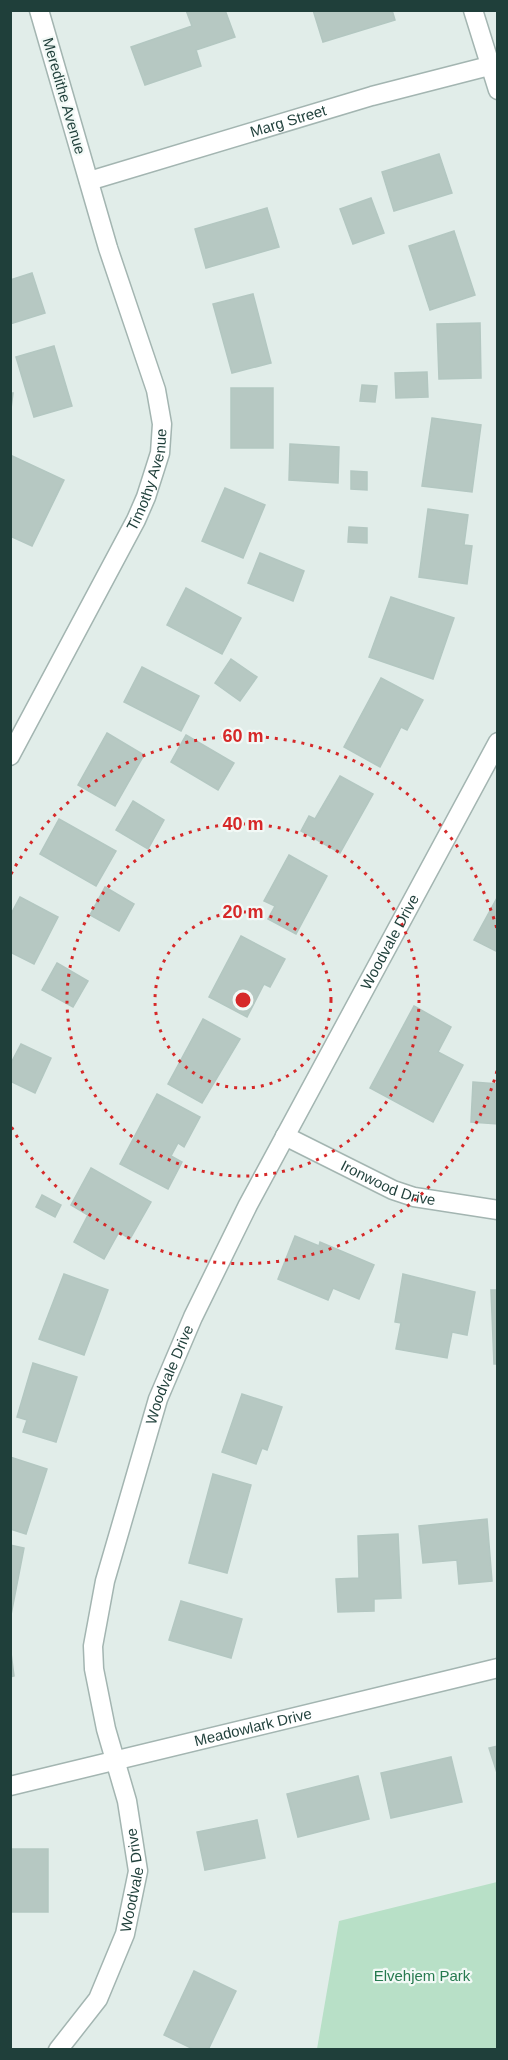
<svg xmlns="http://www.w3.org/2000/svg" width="508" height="2060" font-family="Arial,sans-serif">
  <rect width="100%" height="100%" fill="#e1ede9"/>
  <polygon fill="#b8e0c7" points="497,1882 497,2049 317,2049 339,1921"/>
  <g fill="#b6c8c2" stroke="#b3c7c1" stroke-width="1.5">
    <polygon points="186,10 225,10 235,37 196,50 201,66 145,85 131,47 192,26"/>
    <polygon points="313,10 392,10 395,20 323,42"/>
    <polygon points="439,154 452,193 394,211 382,172"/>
    <polygon points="371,198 384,233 353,244 340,209"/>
    <polygon points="267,208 279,247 206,268 195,229"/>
    <polygon points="454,231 475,295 430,310 409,246"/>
    <polygon points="32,273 45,313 10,324 10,280"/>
    <polygon points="253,294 271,363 232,373 213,304"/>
    <polygon points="480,323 481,378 439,379 437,324"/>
    <polygon points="54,346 72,406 34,417 16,357"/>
    <polygon points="427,372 428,397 396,398 395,373"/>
    <polygon points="362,385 377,386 375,402 360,401"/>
    <rect x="231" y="388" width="42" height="60"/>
    <polygon points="10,393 13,393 10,417"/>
    <polygon points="432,418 481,425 472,492 422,486"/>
    <polygon points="290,444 339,447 338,483 289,480"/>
    <polygon points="10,455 64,480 32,546 10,536"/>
    <polygon points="351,471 367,472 367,490 351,489"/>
    <polygon points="225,488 265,505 243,558 202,541"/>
    <polygon points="428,509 468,515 464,545 472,546 467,584 419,577"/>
    <polygon points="349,527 367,528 367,543 348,542"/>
    <polygon points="260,553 304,571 293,601 248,583"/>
    <polygon points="186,588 241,618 222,654 167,625"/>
    <polygon points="391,597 454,618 433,679 369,657"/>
    <polygon points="231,659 257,677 240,701 215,683"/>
    <polygon points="142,667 199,696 181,731 124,702"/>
    <polygon points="381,678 423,700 407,730 401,727 380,767 344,747"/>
    <polygon points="107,733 144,755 115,806 78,785"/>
    <polygon points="186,735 234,763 218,790 171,762"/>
    <polygon points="340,776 373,794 340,853 301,831 309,816 315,819"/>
    <polygon points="133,801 164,820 148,849 116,830"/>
    <polygon points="59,819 116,851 96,886 40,854"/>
    <polygon points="289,855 327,876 296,934 268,919 275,906 264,901"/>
    <polygon points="105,887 134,904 119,931 90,915"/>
    <polygon points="498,896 498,952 474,940"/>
    <polygon points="20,897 58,917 34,964 10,952 10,916"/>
    <polygon points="241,936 285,959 270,987 264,984 247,1017 209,997"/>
    <polygon points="57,963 88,981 73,1007 42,990"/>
    <polygon points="414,1006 451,1027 438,1052 463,1065 433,1122 370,1088"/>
    <polygon points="203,1019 240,1039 202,1103 168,1084"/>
    <polygon points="21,1044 51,1058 35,1093 10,1081 10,1065"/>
    <polygon points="473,1082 498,1084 498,1124 471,1122"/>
    <polygon points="157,1094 200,1117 184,1147 178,1143 171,1156 182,1162 168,1189 120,1164"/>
    <polygon points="91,1168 151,1202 130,1239 119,1232 104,1259 74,1242 88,1215 71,1205"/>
    <polygon points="42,1195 61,1205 55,1217 36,1207"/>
    <polygon points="295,1236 319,1246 320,1242 374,1265 359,1299 333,1288 328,1300 278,1279"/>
    <polygon points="64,1274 108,1290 84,1355 39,1339"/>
    <polygon points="403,1274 475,1292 467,1335 452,1332 447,1358 396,1349 401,1323 395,1322"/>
    <polygon points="491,1290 498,1290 498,1364 494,1364"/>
    <polygon points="33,1363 77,1377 56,1442 23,1432 27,1420 17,1417"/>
    <polygon points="242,1394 282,1407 267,1450 262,1448 256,1464 222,1452"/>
    <polygon points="10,1457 47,1469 26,1534 10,1529"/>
    <polygon points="213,1474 251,1485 227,1573 189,1563"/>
    <polygon points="487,1519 492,1581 459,1584 457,1560 423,1563 419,1526"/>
    <polygon points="398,1534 401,1598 374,1599 374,1611 338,1612 336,1579 359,1578 358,1536"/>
    <polygon points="10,1545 24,1548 10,1620"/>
    <polygon points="181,1601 242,1619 231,1658 169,1640"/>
    <polygon points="10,1645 14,1676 10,1677"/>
    <polygon points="498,1746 498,1776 489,1748"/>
    <polygon points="451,1757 462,1802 391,1818 381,1773"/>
    <polygon points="358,1776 369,1819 298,1837 287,1794"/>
    <polygon points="257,1820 265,1858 205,1870 197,1832"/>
    <rect x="10" y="1849" width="38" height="63"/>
    <polygon points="194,1971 236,1991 208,2050 195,2050 164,2035"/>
  </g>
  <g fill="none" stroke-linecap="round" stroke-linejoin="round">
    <g stroke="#a3b5b1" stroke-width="21">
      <g id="minor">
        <polyline points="473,10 498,90"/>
        <path id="s1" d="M89,181L372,96L489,66"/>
        <path id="s2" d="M10,756L136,520L146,497L160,453L162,424L156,390L108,248L39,10"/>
        <path id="s3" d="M285,1136L393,1190L414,1197L498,1210"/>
        <path id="s4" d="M10,1786L498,1668"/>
        <path id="s5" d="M58,2050L98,1999L125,1934L138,1871L127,1801L106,1729L94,1669L93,1646L105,1581L158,1399L193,1317L248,1205L498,742"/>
      </g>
    </g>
    <use href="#minor" stroke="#fff" stroke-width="18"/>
  </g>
  <g fill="none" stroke="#d62828" stroke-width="3" stroke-dasharray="3 6">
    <circle cx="243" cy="1000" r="88"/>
    <circle cx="243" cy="1000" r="176"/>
    <path d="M497 1071A264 264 0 0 1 11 1126M11 874A264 264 0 0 1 497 929"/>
  </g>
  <g text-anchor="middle" stroke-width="4.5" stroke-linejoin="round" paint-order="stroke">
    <g font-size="15" fill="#1f3f3a" stroke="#f2f9f6">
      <text transform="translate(64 96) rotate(74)" y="5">Meredithe Avenue</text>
      <text dy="5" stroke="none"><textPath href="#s1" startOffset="208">Marg Street</textPath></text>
      <text dy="5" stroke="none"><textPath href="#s2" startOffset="310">Timothy Avenue</textPath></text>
      <text dy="5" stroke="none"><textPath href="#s5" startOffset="1198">Woodvale Drive</textPath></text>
      <text dy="5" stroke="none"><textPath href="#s3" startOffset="114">Ironwood Drive</textPath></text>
      <text dy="5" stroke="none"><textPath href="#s5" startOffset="712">Woodvale Drive</textPath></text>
      <text dy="5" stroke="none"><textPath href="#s4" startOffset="250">Meadowlark Drive</textPath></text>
      <text dy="5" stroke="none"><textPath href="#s5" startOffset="190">Woodvale Drive</textPath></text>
    </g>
    <g font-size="15" fill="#267a4f" stroke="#f2f9f6">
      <text x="422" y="1981">Elvehjem Park</text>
    </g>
  </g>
  <circle cx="243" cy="1000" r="9" fill="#d62828" stroke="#f2f9f6" stroke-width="3"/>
  <g font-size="18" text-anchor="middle" font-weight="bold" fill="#d62828" stroke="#f2f9f6" stroke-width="4.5" stroke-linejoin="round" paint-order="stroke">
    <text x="243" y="742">60 m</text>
    <text x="243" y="830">40 m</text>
    <text x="243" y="918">20 m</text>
  </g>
  <rect width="508" height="2060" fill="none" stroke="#1f3f3a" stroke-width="24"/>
</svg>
